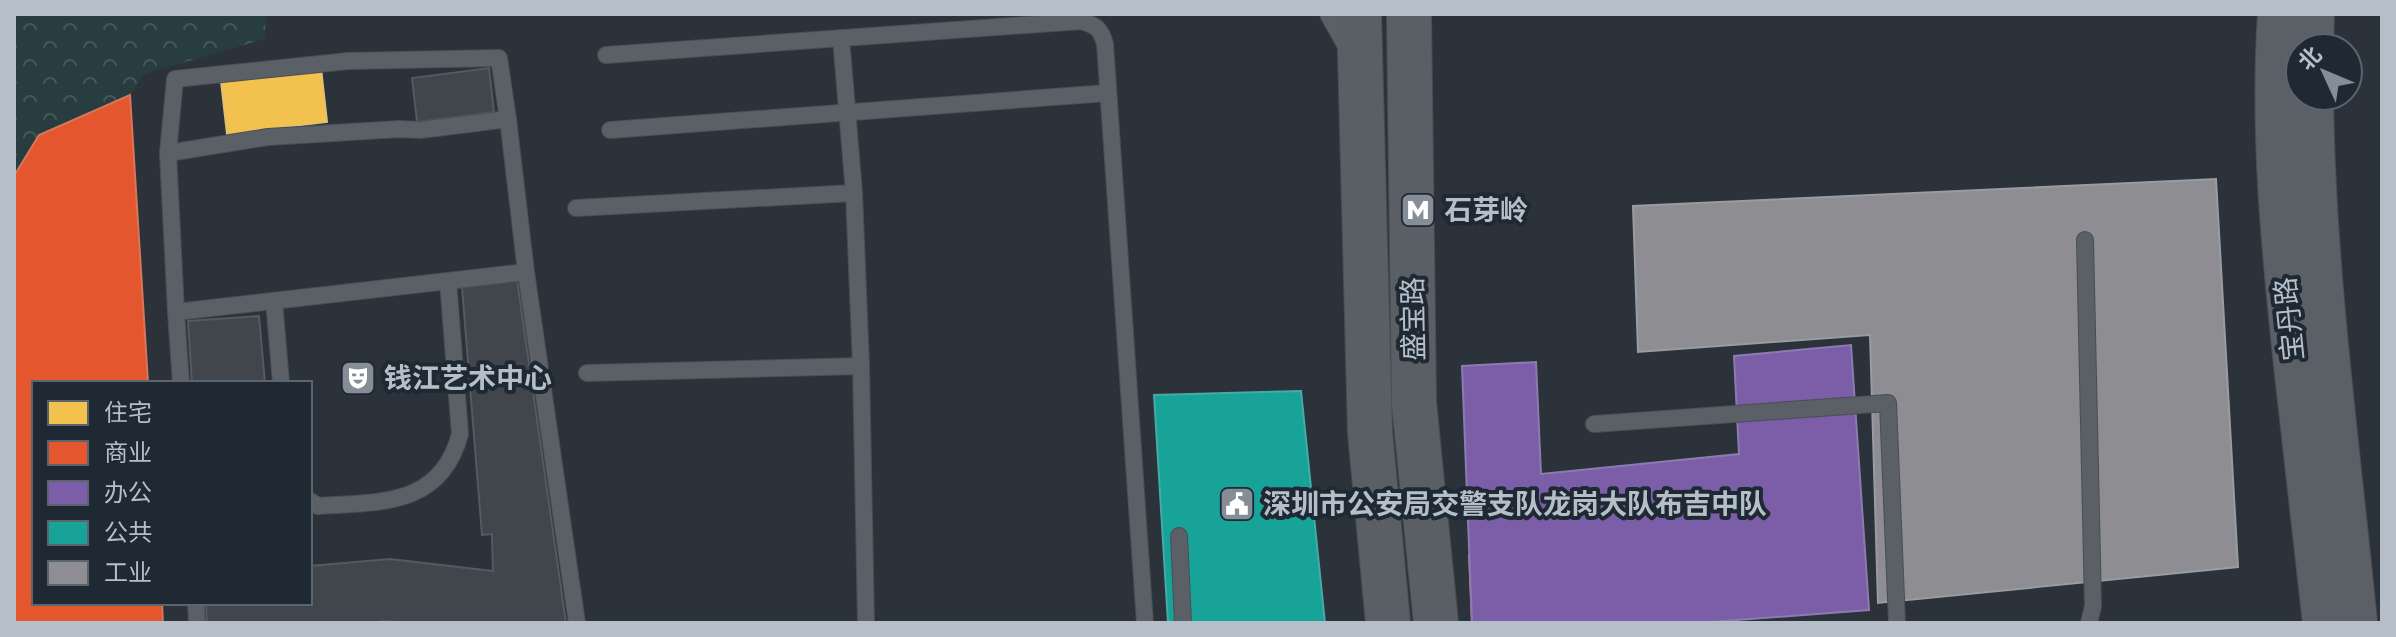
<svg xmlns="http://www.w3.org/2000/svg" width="2396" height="637" font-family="'Alegreya Sans','Noto Sans SC',sans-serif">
  <defs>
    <pattern id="forest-crowns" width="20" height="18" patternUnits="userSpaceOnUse" patternTransform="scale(2)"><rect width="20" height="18" fill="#283d3f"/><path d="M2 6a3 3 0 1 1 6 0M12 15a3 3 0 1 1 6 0" fill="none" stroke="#455759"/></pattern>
  </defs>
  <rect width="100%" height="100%" fill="#2b3239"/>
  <polygon fill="url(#forest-crowns)" points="14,14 266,14 265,39 144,74 130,95 39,135 14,176"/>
  <polygon fill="#f2c14e" stroke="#e0c073" stroke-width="2" points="321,68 327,122 227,134 221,81"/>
  <g fill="#e4572e" stroke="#d6765c" stroke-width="2">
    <polygon points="130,95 148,383 34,383 34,603 162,603 163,623 14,623 14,176 39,135"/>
    <polygon points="1659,537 1623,623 1472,623 1469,555"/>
  </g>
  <polygon fill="#7b5ea7" stroke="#8c7bb1" stroke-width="2" points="1851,345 1869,610 1697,623 1472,623 1462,366 1536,362 1541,474 1739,454 1734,356"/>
  <polygon fill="#17a398" stroke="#46aba7" stroke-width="2" points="1301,391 1325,623 1168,623 1154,395"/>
  <polygon fill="#8d8d92" stroke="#999ca2" stroke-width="2" points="2216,179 2238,567 1878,603 1870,335 1638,352 1633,206"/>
  <g fill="#40464c" stroke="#535a61" stroke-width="2">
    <polygon points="489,68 494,112 417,122 412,78"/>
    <polygon points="517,280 566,623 408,623 385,621 369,623 207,623 206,603 310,603 310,566 390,559 493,571 492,534 482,535 462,287"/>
    <polygon points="259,316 265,383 192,383 188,321"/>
  </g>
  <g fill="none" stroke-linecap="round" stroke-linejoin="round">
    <g stroke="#494e53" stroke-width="18">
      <g id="service">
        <polyline points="1328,14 1347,48"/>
        <polyline points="841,38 854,193 861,366 866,623"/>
        <path d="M606,55L1081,21C1096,25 1101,29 1105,44L1145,623"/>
        <polyline points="610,130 1108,93"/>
        <polyline points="168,153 175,79 348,61 499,58 508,119"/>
        <polyline points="576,208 854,193"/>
        <polyline points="2085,240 2093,606 2089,623"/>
        <polyline points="274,301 281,383"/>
        <polyline points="176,312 168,153 268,137 399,129 420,130 508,119 526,272"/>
        <polyline points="587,373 861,366"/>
        <polyline points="181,383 176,312 526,272 577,623"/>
        <polyline points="1594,424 1888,403 1897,623"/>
        <path d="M310,501L318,506C379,502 441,507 460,434L448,281"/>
        <polyline points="1179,536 1183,623"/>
        <polyline points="196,603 197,623"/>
      </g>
    </g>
    <g stroke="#494e53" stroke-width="42">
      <g id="tertiary">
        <path d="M2278,14C2270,134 2282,254 2295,374C2304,457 2314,540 2323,623"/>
        <polyline points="2313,48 2314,14"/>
        <path d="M2313,96C2315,271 2340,449 2357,623"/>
      </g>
    </g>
    <g stroke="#494e53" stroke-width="46">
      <g id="secondary">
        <polyline points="1359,14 1370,432 1388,623"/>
        <polyline points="1409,14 1414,403 1436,623"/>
      </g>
    </g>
    <use href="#service" stroke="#5b6067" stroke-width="16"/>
    <use href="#tertiary" stroke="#5b6067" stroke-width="40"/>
    <use href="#secondary" stroke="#5a5f65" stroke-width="44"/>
  </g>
  <defs>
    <g id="metro-square" transform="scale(1.8)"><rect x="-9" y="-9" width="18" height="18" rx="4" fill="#858e97" stroke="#1e2934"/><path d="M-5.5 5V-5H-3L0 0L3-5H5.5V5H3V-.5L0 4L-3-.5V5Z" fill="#fff"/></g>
    <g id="theatre-square" transform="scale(1.8)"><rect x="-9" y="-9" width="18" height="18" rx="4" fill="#858e97" stroke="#1e2934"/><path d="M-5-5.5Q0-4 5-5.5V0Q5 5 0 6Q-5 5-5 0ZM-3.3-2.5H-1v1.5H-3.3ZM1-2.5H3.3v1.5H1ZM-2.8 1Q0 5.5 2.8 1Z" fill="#fff"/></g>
    <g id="civic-square" transform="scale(1.8)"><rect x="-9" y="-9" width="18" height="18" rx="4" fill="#858e97" stroke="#1e2934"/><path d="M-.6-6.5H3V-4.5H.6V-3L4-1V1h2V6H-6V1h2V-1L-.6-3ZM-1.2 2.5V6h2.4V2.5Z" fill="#fff"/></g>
  </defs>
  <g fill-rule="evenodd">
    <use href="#metro-square" x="1418" y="210"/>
    <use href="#theatre-square" x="358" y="378"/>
    <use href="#civic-square" x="1237" y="504"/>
  </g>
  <g text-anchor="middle" stroke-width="8" stroke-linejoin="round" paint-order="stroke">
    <g font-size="28" font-weight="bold" fill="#b5bfc9" stroke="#1e2934" text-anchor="start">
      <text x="1444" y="220">石芽岭</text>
      <text x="384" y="388">钱江艺术中心</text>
      <text x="1263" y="514">深圳市公安局交警支队龙岗大队布吉中队</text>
    </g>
    <g font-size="28" fill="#b5bfc9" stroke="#1e2934">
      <text transform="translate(1413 319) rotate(-91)" y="10">盛宝路</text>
      <text transform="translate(2289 319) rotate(-96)" y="10">宝丹路</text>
    </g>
  </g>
  <rect width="2396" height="637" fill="none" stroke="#b5bfc9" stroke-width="32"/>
  <rect x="32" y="381" width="280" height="224" fill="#1e2934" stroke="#5a6570" stroke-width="2"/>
  <rect x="48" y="401" width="40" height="24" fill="#f2c14e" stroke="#5a6570" stroke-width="2"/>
  <text x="104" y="421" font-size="24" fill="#b5bfc9">住宅</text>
  <rect x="48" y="441" width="40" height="24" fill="#e4572e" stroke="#5a6570" stroke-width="2"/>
  <text x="104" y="461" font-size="24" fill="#b5bfc9">商业</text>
  <rect x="48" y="481" width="40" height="24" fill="#7b5ea7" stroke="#5a6570" stroke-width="2"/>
  <text x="104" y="501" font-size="24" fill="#b5bfc9">办公</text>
  <rect x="48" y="521" width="40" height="24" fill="#17a398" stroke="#5a6570" stroke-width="2"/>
  <text x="104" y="541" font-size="24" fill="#b5bfc9">公共</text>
  <rect x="48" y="561" width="40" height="24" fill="#8d8d92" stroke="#5a6570" stroke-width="2"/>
  <text x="104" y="581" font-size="24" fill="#b5bfc9">工业</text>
  <g transform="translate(2324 72) rotate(314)"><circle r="38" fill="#1e2934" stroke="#5a6570" stroke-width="2"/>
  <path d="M0-6L14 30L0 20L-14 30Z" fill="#858e97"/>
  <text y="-12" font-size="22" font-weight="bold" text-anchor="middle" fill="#b5bfc9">北</text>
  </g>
</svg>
